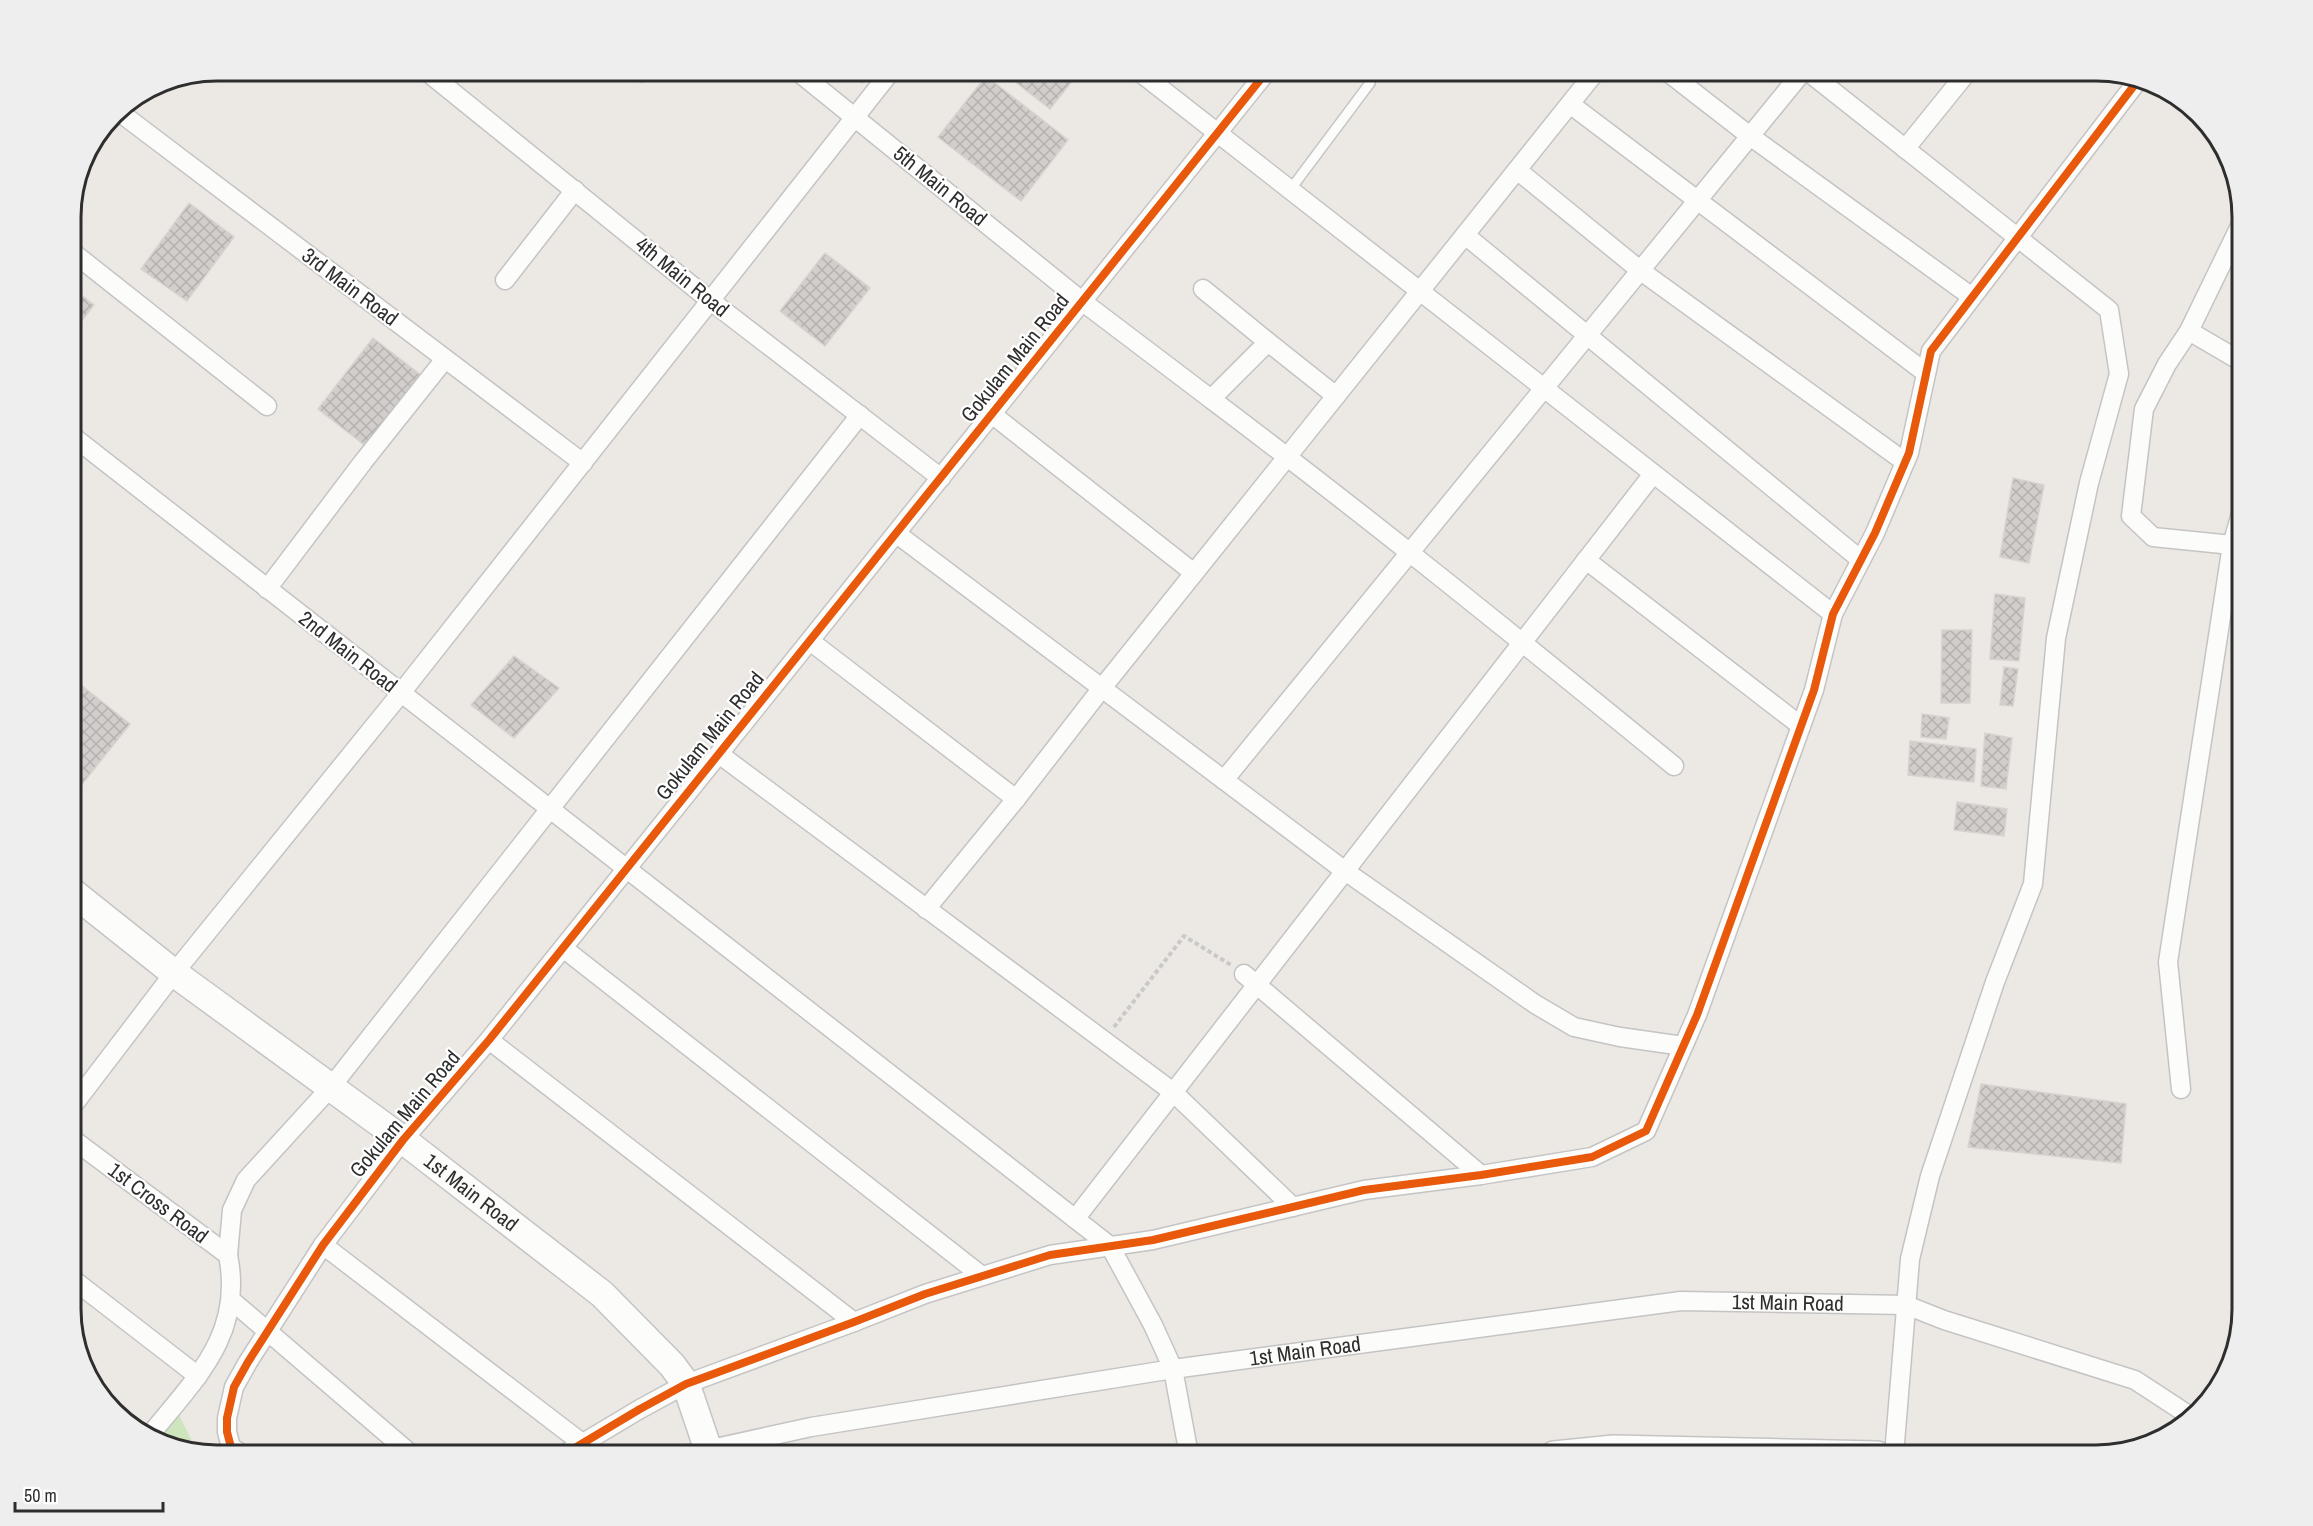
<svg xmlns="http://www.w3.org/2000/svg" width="2313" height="1526" font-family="'Archivo Narrow',sans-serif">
  <defs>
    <pattern id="building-cross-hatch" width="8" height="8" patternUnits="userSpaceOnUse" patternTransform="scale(1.5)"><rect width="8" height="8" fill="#d1cecb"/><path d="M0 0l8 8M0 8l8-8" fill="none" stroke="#b4b1af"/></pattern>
  </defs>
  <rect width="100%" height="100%" fill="#ece8e4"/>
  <polygon fill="#cee6be" points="178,1413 196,1449 158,1438"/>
  <g fill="url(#building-cross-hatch)" stroke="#d7d4d0" stroke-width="1.5">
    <polygon points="626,70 652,70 642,83"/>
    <polygon points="847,70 871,70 862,83"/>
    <polygon points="1000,70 1081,70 1050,109"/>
    <polygon points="986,76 1068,140 1021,201 938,137"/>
    <polygon points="189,203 234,237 187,301 141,269"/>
    <polygon points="825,253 870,288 825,346 780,311"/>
    <polygon points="71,287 94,305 71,335"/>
    <polygon points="373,338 422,376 367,447 318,409"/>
    <polygon points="2013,478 2044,485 2029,563 2000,557"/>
    <polygon points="1995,594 2025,598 2019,661 1990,659"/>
    <polygon points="1942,630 1972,630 1970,703 1941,703"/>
    <polygon points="514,656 559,688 514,738 471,705"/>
    <polygon points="2004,667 2018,669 2013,706 2000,705"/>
    <polygon points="71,677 130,724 71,798"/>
    <polygon points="1922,714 1949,718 1946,739 1921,737"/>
    <polygon points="1985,733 2012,738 2006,789 1981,786"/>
    <polygon points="1910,741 1976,749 1974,782 1908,775"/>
    <polygon points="1957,802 2007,809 2004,836 1954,830"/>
    <polygon points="1981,1084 2126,1104 2121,1163 1968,1147"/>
  </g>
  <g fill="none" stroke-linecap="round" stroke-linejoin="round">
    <g stroke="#c5c4c5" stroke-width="12">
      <polyline id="lane" points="1290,190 1370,83"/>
    </g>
    <g stroke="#c5c4c5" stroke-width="21">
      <g id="street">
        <polyline points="425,70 711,301 941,478"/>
        <polyline points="796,70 1083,302 1211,399 1268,342 1203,289"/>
        <polyline points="1137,70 1833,614"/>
        <polyline points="1665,70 1750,136 1972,297"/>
        <polyline points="1806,70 2109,310 2119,374 2089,483 2056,638 2033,884 1995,982 1930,1176 1910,1259 1894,1455"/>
        <polyline points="1570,104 1926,373"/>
        <polyline points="118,111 583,463"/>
        <polyline points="1905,149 1969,70"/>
        <polyline points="1517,170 1641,271 1905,462"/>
        <polyline points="1465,235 1861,560"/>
        <polyline points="71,251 267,406"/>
        <polyline points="505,280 575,190"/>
        <polyline points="2189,331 2242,362"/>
        <polyline points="1268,342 1336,396"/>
        <path d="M1211,399C1368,517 1521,641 1674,766"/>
        <polyline points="993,415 1194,573"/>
        <polyline points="71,435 1110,1246 1153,1325 1173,1369 1189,1455"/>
        <polyline points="897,534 1345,871 1535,1004 1574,1027 1620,1037 1683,1046"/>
        <polyline points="2232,545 2153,537 2131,516 2144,409 2167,364 2189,331 2242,222"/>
        <polyline points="1586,560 1801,726"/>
        <polyline points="267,589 363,462 445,359"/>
        <polyline points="810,641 1016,799"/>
        <polyline points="719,754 1173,1092 1293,1207"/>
        <polyline points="1224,780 1804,70"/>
        <polyline points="926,909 1016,799 1102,688 1597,70"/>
        <polyline points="563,948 982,1276"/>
        <polyline points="1244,974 1481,1175"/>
        <polyline points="489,1040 854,1322"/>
        <polyline points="2181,1089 2168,962 2232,545 2242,510"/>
        <polyline points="71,1108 174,973 401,693 892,70"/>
        <path d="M71,1138L228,1255C244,1334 196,1378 150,1435"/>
        <polyline points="1075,1219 1653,474"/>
        <polyline points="323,1245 582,1443"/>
        <polyline points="228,1255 232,1210 246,1180 331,1087 860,415"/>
        <polyline points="71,1278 198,1376"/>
        <polyline points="231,1300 412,1455"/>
        <polyline points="243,1455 231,1447 227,1432 227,1418 234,1387 248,1362 323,1245 403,1140 489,1040 1268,70"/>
        <polyline points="563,1455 640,1409 686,1384 854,1322 925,1294 1050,1255 1153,1240 1364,1190 1481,1175 1592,1157 1646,1131 1697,1015 1814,690 1833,614 1875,533 1909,453 1931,351 2136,83"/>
        <path id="s1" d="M684,1455L811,1427L1173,1369L1681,1301L1906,1305L1944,1320L2135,1380L2190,1416"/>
      </g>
    </g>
    <g stroke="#c5c4c5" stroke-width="30">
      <g id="secondary">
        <path id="s2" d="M71,891L174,973L403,1140L602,1294L672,1365L686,1384L710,1455"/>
        <polyline points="1554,1455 1614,1449 1877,1455"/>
      </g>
    </g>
    <polyline stroke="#c9c9c8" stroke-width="4" stroke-dasharray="4.5 3" stroke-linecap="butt" points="1114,1027 1184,936 1231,965"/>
    <use href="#lane" stroke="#fcfcfb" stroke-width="9"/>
    <use href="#street" stroke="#fcfcfb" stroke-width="18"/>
    <use href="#secondary" stroke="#fcfcfb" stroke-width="27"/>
    <g stroke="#fff" stroke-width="11">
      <g id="cycleway">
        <polyline points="243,1455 231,1447 227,1432 227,1418 234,1387 248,1362 323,1245 403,1140 489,1040 1268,70"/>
        <polyline points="563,1455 640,1409 686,1384 854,1322 925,1294 1050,1255 1153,1240 1364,1190 1481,1175 1592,1157 1646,1131 1697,1015 1814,690 1833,614 1875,533 1909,453 1931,351 2136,83"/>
      </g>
    </g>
    <use href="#cycleway" stroke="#e8590c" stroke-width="8"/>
  </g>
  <g text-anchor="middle" stroke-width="4.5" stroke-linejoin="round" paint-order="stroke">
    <g font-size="21" fill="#2e2e2e" stroke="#fff">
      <text transform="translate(940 186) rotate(39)" y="7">5th Main Road</text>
      <text transform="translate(682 277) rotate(39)" y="7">4th Main Road</text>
      <text transform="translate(350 287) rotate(37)" y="7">3rd Main Road</text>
      <text transform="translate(1015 358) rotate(-51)" y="7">Gokulam Main Road</text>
      <text transform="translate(348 652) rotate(38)" y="7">2nd Main Road</text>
      <text transform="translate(710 736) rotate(-51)" y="7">Gokulam Main Road</text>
      <text transform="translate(405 1114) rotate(-50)" y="7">Gokulam Main Road</text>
      <text dy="7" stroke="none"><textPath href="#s2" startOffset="501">1st Main Road</textPath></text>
      <text transform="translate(158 1203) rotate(37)" y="7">1st Cross Road</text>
      <text dy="7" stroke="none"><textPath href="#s1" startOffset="1116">1st Main Road</textPath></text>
      <text dy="7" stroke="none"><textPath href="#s1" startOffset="630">1st Main Road</textPath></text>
    </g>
  </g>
  <path d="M0 0H2313V1526H0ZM217 81H2096A136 136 0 0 1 2232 217V1309A136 136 0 0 1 2096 1445H217A136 136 0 0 1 81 1309V217A136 136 0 0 1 217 81Z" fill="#eee" fill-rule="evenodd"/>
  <path fill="none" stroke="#2e2e2e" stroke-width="3" d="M217 81H2096A136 136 0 0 1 2232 217V1309A136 136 0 0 1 2096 1445H217A136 136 0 0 1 81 1309V217A136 136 0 0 1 217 81Z"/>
  <path d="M15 1502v9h148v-9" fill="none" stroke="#2e2e2e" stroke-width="3"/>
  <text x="24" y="1502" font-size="18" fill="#2e2e2e" stroke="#ffffff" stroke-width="4.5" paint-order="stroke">50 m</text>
</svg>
